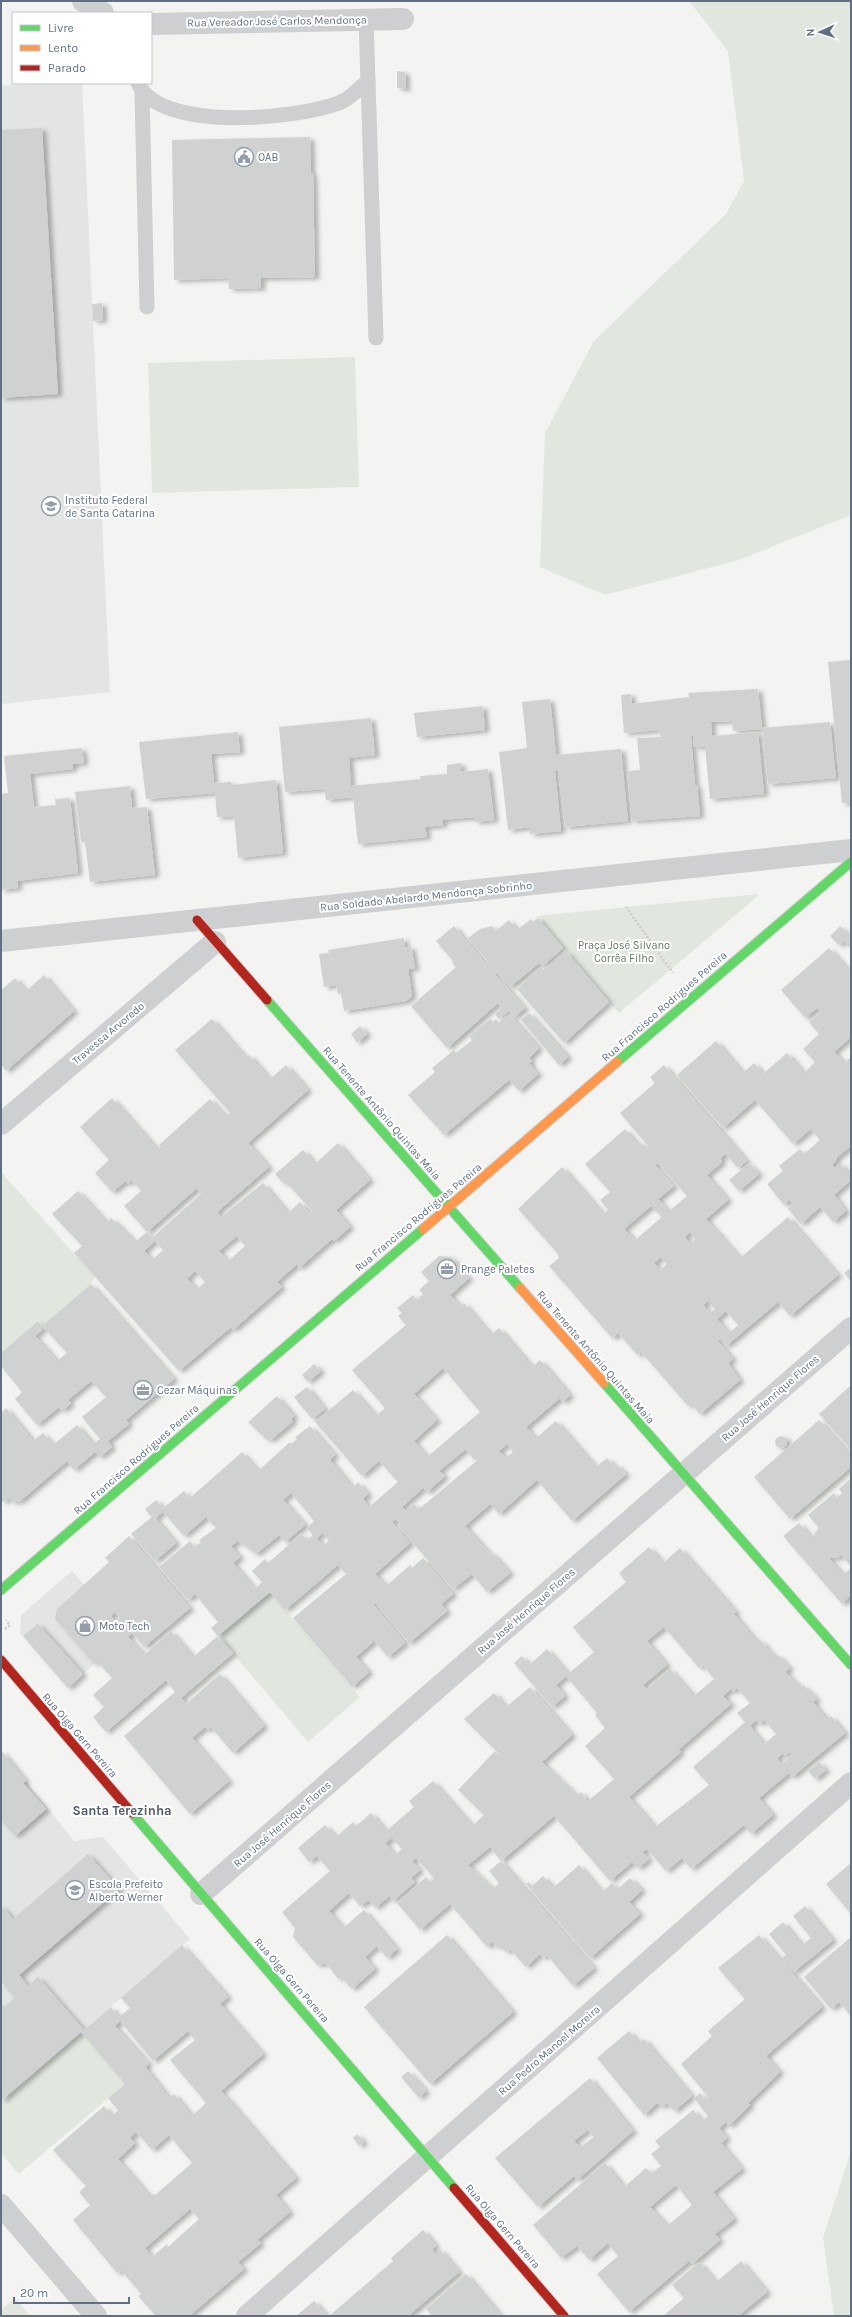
<svg xmlns="http://www.w3.org/2000/svg" width="852" height="2317" font-family="Karla,sans-serif">
  <defs>
    <filter id="shadow"><feDropShadow dx="4.5" dy="2.5" stdDeviation="2" flood-color="#0004"/></filter>
  </defs>
  <rect width="100%" height="100%" fill="#f3f4f1"/>
  <g fill="#e3e4e4">
    <polygon points="50,83 82,83 110,692 1,704 1,86"/>
    <polygon points="72,1571 127,1634 68,1688 20,1633 21,1615"/>
    <polygon points="1,1750 74,1841 103,1837 190,1939 1,2101 1,2010 4,2007 1,2003"/>
  </g>
  <g fill="#e1e7df">
    <polygon points="689,1 851,1 851,515 739,560 605,595 540,567 545,433 594,341 726,214 744,181 728,51"/>
    <polygon points="355,357 359,487 152,493 148,363"/>
    <polygon points="758,894 758,896 619,1013 536,916"/>
    <polygon points="1,1172 95,1277 91,1284 42,1326 38,1321 1,1353"/>
    <polygon points="270,1592 360,1697 308,1742 218,1636"/>
    <polygon points="81,2032 125,2084 19,2174 1,2153 1,2101"/>
    <polygon points="851,2151 851,2316 834,2316 823,2238"/>
    <polygon points="15,2298 30,2316 1,2316 1,2310"/>
  </g>
  <g fill="#d0d2d2" fill-rule="evenodd" filter="url(#shadow)">
    <polygon points="397,71 405,72 406,89 397,88"/>
    <polygon points="42,128 58,394 1,398 1,130"/>
    <polygon points="310,137 311,173 313,173 315,277 261,278 261,288 229,289 228,278 174,280 172,140"/>
    <polygon points="102,303 103,320 93,321 92,304"/>
    <polygon points="851,660 851,802 842,803 828,662"/>
    <polygon points="758,689 762,728 830,722 836,778 768,784 762,729 733,731 732,721 711,722 712,736 758,732 764,794 710,799 705,747 694,747 693,736 691,736 695,785 697,785 700,816 632,821 627,771 640,770 637,738 661,737 659,730 624,733 621,695 631,694 632,704 689,697 688,693"/>
    <polygon points="550,699 556,755 621,749 628,821 565,827 558,771 555,771 561,831 530,834 530,827 508,830 499,752 527,748 522,702"/>
    <polygon points="483,706 485,730 417,737 414,713"/>
    <polygon points="371,718 375,755 349,758 351,786 421,779 420,776 447,774 447,765 461,763 461,772 488,769 494,820 475,822 475,817 443,820 443,825 425,827 427,837 358,844 353,797 326,800 324,789 285,792 279,727"/>
    <polygon points="238,732 240,752 211,754 214,783 231,782 231,785 276,780 283,853 238,858 234,816 217,817 215,793 146,799 139,742"/>
    <polygon points="82,748 84,763 73,764 73,769 30,774 34,807 56,805 55,799 70,798 78,873 17,881 18,888 1,890 1,794 8,793 4,756"/>
    <polygon points="130,786 132,808 147,807 155,875 90,882 85,842 81,842 75,792"/>
    <polygon points="538,918 563,948 543,966 539,963 510,987 497,973 495,974 525,1008 514,1017 509,1011 499,1019 495,1014 502,1008 498,1003 447,1048 411,1006 456,967 452,963 453,961 436,941 454,926 486,964 488,962 468,938 480,929 492,926 496,931 509,920 517,930 531,919 533,922"/>
    <polygon points="840,926 848,934 851,932 851,949 844,941 839,945 830,936"/>
    <polygon points="404,938 405,948 411,946 415,968 408,969 412,996 406,1001 344,1011 341,993 338,994 336,985 324,987 319,954 329,953 328,950"/>
    <polygon points="829,948 851,973 851,1037 834,1052 844,1063 851,1057 851,1146 836,1158 837,1160 832,1165 835,1168 840,1163 851,1176 851,1180 834,1195 846,1211 833,1222 820,1207 801,1224 788,1209 793,1204 789,1200 784,1205 767,1184 783,1171 779,1166 800,1149 804,1154 820,1140 764,1073 787,1053 804,1073 815,1062 803,1049 819,1034 809,1022 821,1012 817,1008 805,1018 781,990"/>
    <polygon points="566,951 609,1002 564,1043 517,989 541,967 543,970"/>
    <polygon points="44,975 74,1011 6,1071 1,1064 1,990 15,978 26,991"/>
    <polygon points="529,1013 568,1057 559,1065 521,1020"/>
    <polygon points="509,1014 539,1048 529,1058 532,1061 529,1063 538,1074 519,1091 509,1080 444,1135 408,1095 435,1072 432,1068 454,1050 456,1053 472,1040 469,1036 490,1019 493,1022 496,1019 499,1023"/>
    <path d="M212,1019L246,1058L249,1055L270,1079L286,1065L308,1090L248,1143L269,1167L217,1212L221,1217L263,1183L288,1213L300,1202L310,1214L312,1211L286,1182L284,1184L275,1174L303,1150L315,1164L338,1143L370,1180L336,1210L350,1227L334,1241L332,1239L299,1268L297,1264L277,1282L282,1287L275,1293L233,1330L231,1327L179,1371L74,1253L82,1246L52,1214L78,1191L107,1223L111,1218L135,1242L147,1232L152,1238L201,1194L197,1188L147,1232L124,1206L141,1191L132,1180L128,1184L126,1181L112,1192L95,1173L109,1160L80,1127L112,1098L158,1150L161,1147L159,1145L210,1099L226,1117L230,1113L175,1050ZM237,1236L245,1246L228,1261L219,1251ZM155,1241L163,1250L152,1260L144,1251ZM195,1271L205,1282L197,1289L187,1279Z"/>
    <polygon points="360,1026 367,1034 357,1043 351,1034"/>
    <polygon points="716,1041 743,1073 754,1063 811,1129 793,1144 755,1100 723,1128 677,1075"/>
    <path d="M664,1065L747,1161L738,1168L725,1154L720,1159L722,1162L707,1175L728,1200L706,1219L740,1258L788,1217L838,1275L790,1316L778,1302L726,1346L720,1339L718,1341L733,1359L728,1363L740,1380L700,1414L691,1404L688,1406L641,1352L637,1355L618,1333L612,1338L549,1266L559,1258L558,1254L518,1209L562,1167L603,1214L608,1210L600,1200L610,1192L585,1164L625,1129L637,1144L640,1142L646,1149L649,1147L620,1113L655,1083L650,1077ZM658,1163L687,1196L669,1211L658,1199L674,1186L655,1165ZM651,1206L662,1217L635,1240L624,1229ZM690,1232L695,1239L690,1244L685,1237ZM661,1257L667,1264L660,1270L654,1263ZM708,1301L715,1309L710,1313L703,1305ZM726,1311L738,1325L729,1333L717,1319Z"/>
    <polygon points="749,1163 759,1174 739,1191 729,1180"/>
    <path d="M439,1256L451,1257L469,1278L450,1295L461,1307L464,1303L491,1335L499,1328L532,1367L540,1360L570,1395L563,1402L560,1398L526,1427L536,1438L556,1421L596,1467L607,1458L614,1466L617,1465L626,1474L572,1521L537,1480L499,1514L490,1504L465,1526L490,1554L492,1553L510,1573L487,1592L472,1574L453,1589L399,1527L401,1525L396,1519L392,1522L410,1543L375,1574L386,1586L410,1565L412,1568L423,1558L453,1594L441,1604L447,1611L409,1643L375,1603L373,1604L405,1643L388,1657L374,1641L356,1657L369,1672L352,1687L293,1618L346,1574L338,1565L285,1610L270,1592L218,1636L211,1628L218,1622L195,1594L188,1600L159,1567L190,1541L194,1547L201,1542L199,1540L216,1528L206,1517L184,1536L163,1512L155,1518L176,1543L155,1561L131,1534L152,1517L145,1509L156,1500L163,1508L184,1491L190,1498L242,1452L258,1471L290,1442L291,1444L297,1439L295,1437L310,1426L335,1455L330,1460L353,1488L358,1482L368,1494L363,1499L369,1507L398,1482L379,1461L362,1476L315,1422L353,1390L376,1416L385,1408L352,1370L406,1325L398,1316L402,1313L397,1308L413,1295L417,1300L423,1294L419,1290L429,1281L421,1272ZM443,1368L480,1412L427,1457L414,1441L437,1420L414,1394ZM507,1444L513,1452L506,1458L499,1451ZM466,1449L474,1460L478,1458L479,1459L419,1509L414,1504L406,1511L402,1507L423,1488L427,1492L445,1476L439,1471ZM291,1493L314,1521L307,1528L313,1535L307,1540L301,1534L268,1563L265,1559L252,1571L262,1582L255,1589L233,1563L240,1557L231,1546L238,1541L256,1554L279,1535L285,1542L305,1525L283,1500ZM323,1533L329,1541L323,1546L316,1538Z"/>
    <polygon points="851,1267 851,1281 844,1273"/>
    <path d="M91,1284L174,1379L126,1420L129,1424L108,1441L112,1447L100,1457L95,1452L74,1470L67,1461L19,1502L16,1500L14,1503L9,1498L3,1502L1,1500V1413L6,1408L33,1441L43,1433L53,1445L77,1425L93,1444L100,1439L82,1417L106,1397L91,1381L68,1400L71,1403L62,1411L59,1407L37,1425L15,1399L22,1392L1,1366V1353L38,1321L42,1326ZM44,1328L67,1353L57,1361L35,1336Z"/>
    <polygon points="314,1364 321,1371 308,1382 302,1375"/>
    <polygon points="850,1386 851,1388 851,1450 819,1414"/>
    <polygon points="307,1387 325,1409 312,1419 294,1397"/>
    <polygon points="277,1396 294,1416 291,1419 293,1421 271,1440 269,1438 267,1440 248,1422"/>
    <polygon points="819,1420 851,1456 851,1467 790,1519 754,1477"/>
    <circle cx="781" cy="1442" r="6"/>
    <polygon points="851,1478 851,1566 841,1555 837,1558 828,1557 843,1575 851,1568 851,1595 842,1604 783,1536 799,1523 814,1540 815,1532 819,1528 808,1515 834,1493 837,1498 842,1493 839,1489"/>
    <path d="M129,1536L190,1608L144,1647L132,1633L128,1637L144,1655L171,1631L193,1657L218,1636L233,1653L181,1698L186,1704L220,1674L264,1726L233,1753L211,1727L208,1730L205,1727L192,1738L229,1781L190,1814L124,1736L175,1692L166,1680L106,1732L93,1717L104,1707L93,1695L112,1678L97,1661L94,1664L55,1619L57,1609L109,1562L105,1558ZM115,1612L120,1618L115,1621L111,1616Z"/>
    <path d="M649,1547L663,1563L680,1548L736,1612L734,1614L757,1642L760,1640L775,1657L778,1655L790,1668L785,1672L801,1688L803,1685L817,1699L813,1702L827,1720L831,1716L845,1733L792,1777L789,1773L759,1798L773,1815L751,1834L744,1825L691,1869L682,1858L666,1871L647,1849L642,1852L649,1859L638,1868L632,1862L610,1881L554,1816L501,1861L490,1847L468,1865L493,1889L499,1883L489,1871L501,1861L594,1968L573,1986L547,1955L543,1958L540,1954L526,1967L510,1949L506,1952L499,1945L496,1947L492,1942L487,1947L450,1904L420,1930L397,1903L426,1877L430,1882L434,1878L416,1858L412,1861L420,1870L411,1878L415,1882L393,1901L389,1896L375,1908L369,1900L360,1906L349,1893L329,1911L343,1928L364,1910L397,1949L387,1958L377,1946L365,1957L375,1969L352,1989L341,1977L338,1979L326,1963L317,1965L293,1937L295,1928L282,1912L330,1871L317,1856L309,1862L298,1848L325,1825L336,1837L353,1822L356,1826L371,1813L386,1831L414,1807L409,1801L433,1781L472,1826L484,1815L458,1790L495,1751L551,1805L464,1719L494,1693L506,1707L530,1687L572,1735L542,1762L577,1796L581,1792L588,1801L614,1779L585,1746L605,1728L595,1715L597,1713L566,1676L556,1685L565,1696L552,1707L514,1663L522,1656L529,1665L547,1649L568,1674L594,1652L573,1627L626,1582L619,1573ZM664,1627L699,1668L703,1665L714,1679L694,1696L670,1669L647,1689L643,1685L667,1665L647,1641ZM737,1688L750,1703L737,1713L745,1722L693,1767L709,1785L655,1827L629,1797L681,1752L678,1750L731,1704L723,1696L731,1689L733,1692ZM756,1720L760,1724L764,1720L776,1734L764,1744L750,1726ZM790,1752L792,1755L781,1764L777,1758L783,1753L785,1756ZM392,1838L402,1849L395,1855L385,1843Z"/>
    <polygon points="38,1624 83,1674 68,1688 23,1636"/>
    <polygon points="1,1750 26,1781 23,1783 46,1809 15,1836 1,1820"/>
    <polygon points="819,1762 826,1770 815,1779 808,1771"/>
    <path d="M88,1854L119,1889L19,1975L28,1986L38,1977L84,2030L111,2007L119,2017L130,2008L121,1998L182,1945L228,1997L220,2004L263,2054L221,2091L296,2178L276,2195L290,2212L257,2240L261,2243L238,2262L244,2269L189,2316H156L138,2296L141,2294L121,2270L117,2273L73,2220L90,2205L79,2192L86,2186L53,2150L104,2106L112,2116L118,2110L108,2098L125,2084L81,2032L1,2101V2003L4,2007L15,1998L1,1982V1905L13,1919ZM120,2021L153,2061L188,2031L195,2040L170,2060L206,2103L192,2116L174,2094L169,2098L145,2067L149,2064L115,2026ZM136,2132L152,2150L169,2135L192,2163L155,2195L153,2194L150,2197L118,2159L135,2143L130,2138ZM190,2209L199,2219L168,2247L167,2244L152,2257L145,2248Z"/>
    <polygon points="851,1863 851,1914 826,1884"/>
    <polygon points="579,1865 602,1892 612,1883 618,1889 630,1878 642,1890 629,1902 640,1914 590,1958 526,1884 529,1882 532,1886 543,1876 553,1888"/>
    <polygon points="805,1906 833,1940 794,1972 781,1958 786,1955 769,1934 783,1922 802,1945 811,1938 793,1916"/>
    <polygon points="447,1935 513,2012 430,2084 364,2007"/>
    <path d="M759,1935L822,2007L766,2056L780,2072L748,2103L750,2105L729,2126L726,2122L719,2128L727,2138L721,2143L742,2169L713,2192L734,2219L715,2234L720,2240L692,2264L689,2261L629,2312L597,2274L618,2256L608,2243L589,2260L577,2246L561,2258L533,2225L605,2163L624,2187L646,2168L651,2173L661,2166L651,2154L660,2147L655,2141L693,2110L702,2121L708,2116L694,2098L700,2093L706,2100L709,2098L681,2064L712,2036L708,2031L745,1999L718,1968ZM676,2185L692,2205L667,2226L650,2207Z"/>
    <polygon points="851,1937 851,2016 839,2002 831,2009 804,1977"/>
    <polygon points="629,2031 639,2043 644,2039 692,2096 674,2111 667,2103 662,2107 657,2103 644,2115 597,2058"/>
    <polygon points="408,2071 426,2091 419,2098 401,2077"/>
    <path d="M590,2078L633,2131L577,2180L574,2176L538,2207L495,2158ZM588,2130L594,2137L580,2147L574,2141Z"/>
    <polygon points="357,2134 364,2142 359,2146 353,2138"/>
    <polygon points="423,2230 436,2246 432,2249 435,2254 440,2249 459,2272 408,2316 329,2316 393,2261 391,2258"/>
    <polygon points="741,2261 767,2292 738,2316 663,2316 684,2298 672,2285 699,2262 716,2282"/>
    <polygon points="466,2274 501,2316 432,2316 426,2309"/>
    <polygon points="314,2301 327,2316 296,2316"/>
  </g>
  <g fill="none" stroke-linecap="round" stroke-linejoin="round">
    <g stroke="#d0d2d3" stroke-width="11">
      <g id="fast">
        <polyline points="267,1000 520,1288"/>
        <polyline points="617,1062 851,862"/>
        <polyline points="604,1383 851,1665"/>
        <polyline points="1,1590 423,1229"/>
        <polyline points="132,1813 454,2188"/>
      </g>
    </g>
    <g stroke="#d0d2d3" stroke-width="11">
      <g id="slow">
        <polyline points="423,1229 617,1062"/>
        <polyline points="520,1288 604,1383"/>
      </g>
    </g>
    <g stroke="#d0d2d3" stroke-width="11">
      <g id="jam">
        <polyline points="197,920 267,1000"/>
        <polyline points="1,1660 132,1813"/>
        <polyline points="454,2188 564,2316"/>
      </g>
    </g>
    <g stroke="#ccc" stroke-width="2.5" stroke-dasharray="2 2" stroke-linecap="butt">
      <polyline points="626,907 673,973"/>
      <polyline points="5,1629 10,1625 6,1620"/>
    </g>
    <g stroke="#cecfd0" stroke-width="15">
      <polyline points="368,81 376,338"/>
      <path d="M138,83C160,133 296,119 339,103C349,100 359,88 368,81L366,20"/>
      <polyline points="142,93 147,307"/>
    </g>
    <g stroke="#cecfd0" stroke-width="22">
      <polyline points="83,1 103,13"/>
      <polyline points="151,24 403,19"/>
      <polyline points="1,941 851,850"/>
      <polyline points="1,1124 215,942"/>
      <polyline points="201,1894 851,1328"/>
      <polyline points="1,2205 96,2316"/>
      <polyline points="247,2316 851,1783"/>
    </g>
    <use href="#fast" stroke="#63d668" stroke-width="9"/>
    <use href="#slow" stroke="#ff974d" stroke-width="9"/>
    <use href="#jam" stroke="#b3261e" stroke-width="9"/>
  </g>
  <defs>
    <g id="civic-ring" transform="scale(1)"><circle r="9.5" fill="#fff" stroke="#939eaa" stroke-width="1.5"/><path d="M-.6-6.5H3V-4.5H.6V-3L4-1V1h2V6H-6V1h2V-1L-.6-3ZM-1.2 2.5V6h2.4V2.5Z" fill="#939eaa"/></g>
    <g id="university-ring" transform="scale(1)"><circle r="9.5" fill="#fff" stroke="#939eaa" stroke-width="1.5"/><path d="M0-5L7-2L0 1L-7-2ZM-4 1L0 2.5L4 1V4Q0 6-4 4Z" fill="#939eaa"/></g>
    <g id="office-ring" transform="scale(1)"><circle r="9.5" fill="#fff" stroke="#939eaa" stroke-width="1.5"/><path d="M-6-3h4V-5.5h4V-3h4V5H-6ZM-1-4.5V-3h2v-1.5ZM-6 0V1H6V0Z" fill="#939eaa"/></g>
    <g id="shop-ring" transform="scale(1)"><circle r="9.5" fill="#fff" stroke="#939eaa" stroke-width="1.5"/><path d="M-5-2.5h2.3a2.7 3.5 0 0 1 5.4 0H5L5.5 6h-11ZM-1.5-2.5h3a1.5 2.3 0 0 0-3 0Z" fill="#939eaa"/></g>
    <g id="school-ring" transform="scale(1)"><circle r="9.5" fill="#fff" stroke="#939eaa" stroke-width="1.5"/><path d="M0-5L7-2L0 1L-7-2ZM-4 1L0 2.5L4 1V4Q0 6-4 4Z" fill="#939eaa"/></g>
  </defs>
  <g fill-rule="evenodd">
    <use href="#civic-ring" x="244" y="157"/>
    <use href="#university-ring" x="51" y="506"/>
    <use href="#office-ring" x="447" y="1269"/>
    <use href="#office-ring" x="143" y="1390"/>
    <use href="#shop-ring" x="85" y="1626"/>
    <use href="#school-ring" x="75" y="1890"/>
  </g>
  <g text-anchor="middle" stroke-width="4" stroke-linejoin="round" paint-order="stroke">
    <g font-size="11" fill="#606f84" stroke="#fff">
      <text transform="translate(277 21) rotate(-1)" y="4">Rua Vereador José Carlos Mendonça</text>
      <text transform="translate(426 896) rotate(-6)" y="4">Rua Soldado Abelardo Mendonça Sobrinho</text>
      <text transform="translate(664 1006) rotate(-41)" y="4">Rua Francisco Rodrigues Pereira</text>
      <text transform="translate(108 1033) rotate(-40)" y="4">Travessa Arvoredo</text>
      <text transform="translate(382 1113) rotate(49)" y="4">Rua Tenente Antônio Quintas Maia</text>
      <text transform="translate(418 1217) rotate(-40)" y="4">Rua Francisco Rodrigues Pereira</text>
      <text transform="translate(596 1357) rotate(49)" y="4">Rua Tenente Antônio Quintas Maia</text>
      <text transform="translate(770 1398) rotate(-41)" y="4">Rua José Henrique Flores</text>
      <text transform="translate(136 1459) rotate(-41)" y="4">Rua Francisco Rodrigues Pereira</text>
      <text transform="translate(526 1611) rotate(-41)" y="4">Rua José Henrique Flores</text>
      <text transform="translate(80 1735) rotate(49)" y="4">Rua Olga Gern Pereira</text>
      <text transform="translate(282 1824) rotate(-41)" y="4">Rua José Henrique Flores</text>
      <text transform="translate(292 1980) rotate(49)" y="4">Rua Olga Gern Pereira</text>
      <text transform="translate(549 2050) rotate(-41)" y="4">Rua Pedro Manoel Moreira</text>
      <text transform="translate(503 2226) rotate(49)" y="4">Rua Olga Gern Pereira</text>
    </g>
    <g font-size="11" fill="#606f84" stroke="#fff" text-anchor="start">
      <text x="258" y="161">OAB</text>
      <text x="65" y="504">Instituto Federal<tspan x="65" dy="13">de Santa Catarina</tspan></text>
      <text x="461" y="1273">Prange Paletes</text>
      <text x="157" y="1394">Cezar Máquinas</text>
      <text x="99" y="1630">Moto Tech</text>
      <text x="89" y="1888">Escola Prefeito<tspan x="89" dy="13">Alberto Werner</tspan></text>
    </g>
    <g font-size="11" fill="#617b60" stroke="#fff">
      <text x="624" y="949">Praça José Silvano<tspan x="624" dy="13">Corrêa Filho</tspan></text>
    </g>
    <g font-size="13" font-weight="bold" fill="#4f5a68" stroke="#fff">
      <text x="122" y="1815">Santa Terezinha</text>
    </g>
  </g>
  <rect width="852" height="2317" fill="none" stroke="#606f84" stroke-width="4"/>
  <rect x="12" y="12" width="140" height="72" fill="#ffffff" stroke="#bfc5ce"/>
  <rect x="20" y="25" width="20" height="6" fill="#63d668" stroke="#bfc5ce"/>
  <text x="48" y="32" font-size="12" fill="#606f84">Livre</text>
  <rect x="20" y="45" width="20" height="6" fill="#ff974d" stroke="#bfc5ce"/>
  <text x="48" y="52" font-size="12" fill="#606f84">Lento</text>
  <rect x="20" y="65" width="20" height="6" fill="#b3261e" stroke="#bfc5ce"/>
  <text x="48" y="72" font-size="12" fill="#606f84">Parado</text>
  <g transform="translate(820 32) rotate(267)" stroke="#ffffff" stroke-width="3" paint-order="stroke">
  <path d="M0-3L7 15L0 10L-7 15Z" fill="#606f84"/>
  <text y="-6" font-size="11" font-weight="bold" text-anchor="middle" fill="#606f84">N</text>
  </g>
  <path d="M14 2297v6h115v-6" fill="none" stroke="#606f84" stroke-width="2"/>
  <text x="20" y="2297" font-size="12" fill="#606f84" stroke="#ffffff" stroke-width="3" paint-order="stroke">20 m</text>
</svg>
